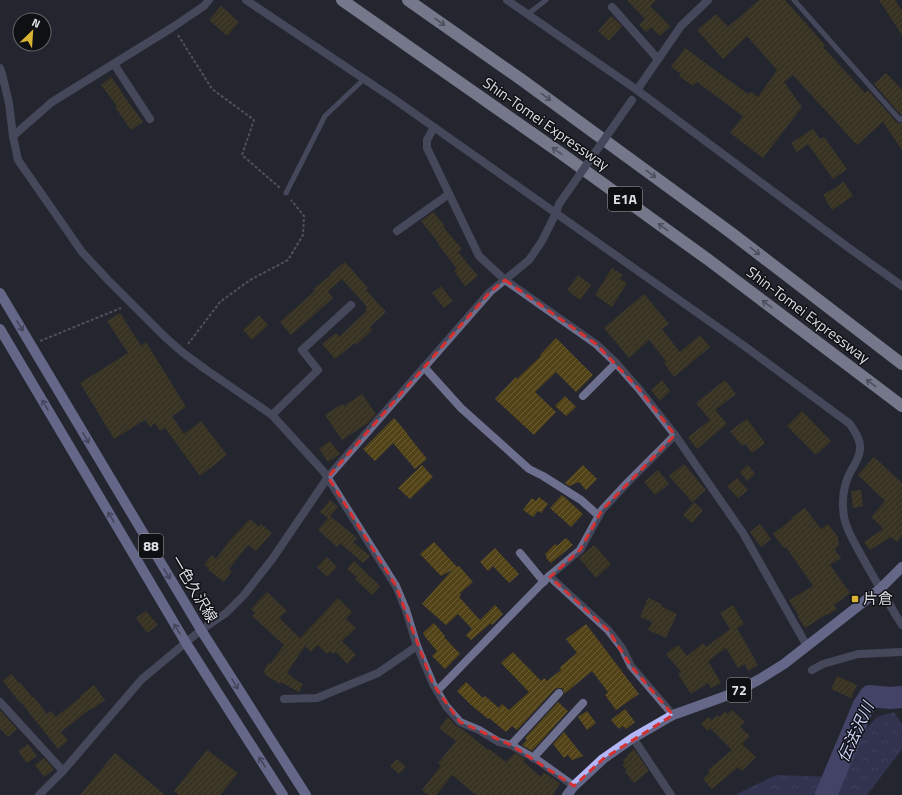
<svg xmlns="http://www.w3.org/2000/svg" width="902" height="795" font-family="'Titillium Web','Noto Sans JP',sans-serif">
  <defs>
    <pattern id="forest-crowns" width="20" height="18" patternUnits="userSpaceOnUse"><rect width="20" height="18" fill="#434475"/><path d="M2 6a3 3 0 1 1 6 0M12 15a3 3 0 1 1 6 0" fill="none" stroke="#5e5f88"/></pattern>
    <pattern id="building-hatch" width="6" height="6" patternUnits="userSpaceOnUse"><rect width="6" height="6" fill="#524418"/><path d="M-1 1l2-2M0 6l6-6M5 7l2-2" fill="none" stroke="#6a5f39"/></pattern>
  </defs>
  <rect width="100%" height="100%" fill="#252630"/>
  <polygon fill="url(#forest-crowns)" points="894,712 902,724 902,749 867,795 735,795 776,775 834,777 843,755 877,717"/>
  <g fill="none" stroke-linecap="round" stroke-linejoin="round">
    <polyline stroke="#6667ac" stroke-width="22" points="826,795 863,707 870,696 890,698 902,697"/>
  </g>
  <g fill="url(#building-hatch)">
    <polygon points="627,0 656,0 650,6 670,26 660,36 651,27 646,32 639,25 645,19"/>
    <polygon points="759,0 785,0 825,45 823,47 865,93 868,90 897,123 899,124 902,123 902,150 883,122 857,145 793,75 784,82 802,107 763,158 730,133 743,116 697,82 693,86 679,76 681,74 671,67 685,48 748,94 751,92 758,97 777,70 747,36 723,59 697,30 716,14 728,27"/>
    <polygon points="879,0 895,0 902,11 902,35"/>
    <polygon points="221,6 239,22 227,36 209,20"/>
    <polygon points="611,16 622,26 609,41 598,31"/>
    <polygon points="886,73 902,90 902,114 900,114 874,84"/>
    <polygon points="111,77 122,92 121,92 143,122 131,130 115,107 117,106 101,85"/>
    <polygon points="813,129 820,139 824,137 847,169 833,179 808,144 797,152 791,143"/>
    <polygon points="844,182 853,196 832,210 823,195"/>
    <polygon points="433,212 445,226 443,227 462,249 458,252 478,276 465,286 454,271 457,269 438,244 439,244 421,221"/>
    <polygon points="345,262 368,288 366,290 386,312 370,327 372,330 356,345 355,343 335,359 322,344 336,333 339,337 367,311 365,309 367,307 342,279 328,291 333,298 291,335 280,322 315,291 313,289 331,275 330,274"/>
    <polygon points="612,268 623,275 620,279 627,283 612,307 595,295"/>
    <polygon points="578,275 591,285 580,300 567,290"/>
    <polygon points="441,286 453,301 444,308 432,293"/>
    <polygon points="644,294 669,324 662,329 680,352 700,335 710,347 674,377 664,363 666,361 649,340 629,358 604,328"/>
    <polygon points="120,313 141,346 146,342 186,407 172,416 184,434 201,421 227,455 200,476 165,428 160,431 155,423 150,427 145,420 114,439 80,383 128,353 107,321"/>
    <polygon points="259,315 268,325 252,340 243,330"/>
    <polygon points="556,338 593,375 576,392 556,372 535,392 556,412 534,435 495,399 516,377 517,379 541,356 540,355"/>
    <polygon points="662,380 670,391 660,401 651,390"/>
    <polygon points="725,380 736,394 715,410 727,424 697,449 688,437 710,420 696,403"/>
    <polygon points="362,394 376,414 368,423 342,440 325,415 342,404 344,406"/>
    <polygon points="565,396 576,407 566,416 555,406"/>
    <polygon points="802,411 831,441 816,455 787,426"/>
    <polygon points="394,418 407,433 407,434 427,459 415,469 393,443 375,461 363,449"/>
    <polygon points="747,419 765,443 752,453 745,444 742,446 730,431"/>
    <polygon points="330,441 340,454 328,462 319,449"/>
    <polygon points="874,457 902,483 902,536 897,542 891,537 870,550 864,542 883,529 881,527 881,526 871,517 885,501 858,475"/>
    <polygon points="684,464 706,490 692,502 669,476"/>
    <polygon points="422,465 433,477 410,499 398,488"/>
    <polygon points="583,465 597,479 586,490 579,482 569,486 565,483"/>
    <polygon points="748,465 755,474 747,481 740,472"/>
    <polygon points="658,470 669,484 655,495 644,482"/>
    <polygon points="737,478 748,490 738,498 727,486"/>
    <polygon points="861,490 863,506 853,508 851,491"/>
    <polygon points="562,495 583,514 571,527 550,508"/>
    <polygon points="539,497 548,504 541,513 538,511 533,517 523,510 532,498 536,501"/>
    <polygon points="330,500 338,507 330,516 357,538 353,542 370,556 363,563 340,543 337,547 318,530 328,518 320,512"/>
    <polygon points="694,502 703,510 692,523 683,515"/>
    <polygon points="805,508 821,529 828,524 838,537 839,545 835,550 841,558 830,565 850,593 834,605 837,609 828,615 827,614 805,628 798,617 799,616 789,600 813,586 786,547 784,548 773,534 792,519 791,518"/>
    <polygon points="250,519 259,527 261,524 272,533 256,551 248,545 229,569 232,571 224,582 208,570 209,568 204,565 212,555 216,559 230,540"/>
    <polygon points="760,524 771,539 761,547 750,532"/>
    <polygon points="566,538 573,545 551,563 546,558 547,557 545,554 555,544 557,546"/>
    <polygon points="434,542 457,567 459,566 473,582 460,593 461,595 459,597 480,620 495,605 503,614 492,625 491,623 471,640 466,635 472,629 458,614 446,625 422,604 452,570 441,576 420,554"/>
    <polygon points="594,545 611,564 596,578 579,558"/>
    <polygon points="495,548 519,574 509,583 493,566 488,571 480,562"/>
    <polygon points="327,557 337,567 327,577 317,567"/>
    <polygon points="354,561 380,586 372,595 355,579 357,577 347,569"/>
    <polygon points="267,592 287,611 279,618 300,638 338,598 352,612 346,619 356,628 342,641 356,655 347,664 336,652 333,654 330,651 327,654 318,645 311,652 305,646 287,673 291,676 291,677 303,684 299,692 281,682 280,684 264,674 265,672 264,671 268,663 270,664 284,645 252,616 255,613 251,609"/>
    <polygon points="648,598 662,604 661,606 677,614 666,638 648,630 652,622 640,617"/>
    <polygon points="733,605 744,624 737,628 758,665 748,671 745,664 738,668 726,648 708,661 721,683 711,688 708,683 691,694 678,674 681,672 666,654 678,645 687,656 703,643 706,647 730,629 720,613"/>
    <polygon points="146,611 158,625 147,633 136,618"/>
    <polygon points="434,623 445,636 444,637 460,654 445,669 432,656 437,651 426,638 423,633"/>
    <polygon points="586,624 639,694 616,710 605,695 608,692 592,671 564,694 563,689 561,688 558,688 555,689 517,730 512,726 506,732 489,718 488,719 470,704 457,691 466,682 483,698 485,696 499,708 502,704 509,710 529,692 501,663 513,652 541,681 544,678 547,681 561,670 560,667 577,653 566,639"/>
    <polygon points="11,674 19,683 20,682 33,698 34,697 47,714 51,711 56,717 81,697 80,696 94,685 105,700 91,710 90,709 61,732 68,741 58,749 20,701 19,702 3,681"/>
    <polygon points="837,676 857,685 851,698 831,689"/>
    <polygon points="558,702 568,711 532,751 522,745 527,740 525,738"/>
    <polygon points="625,709 635,722 626,729 623,726 619,729 611,720"/>
    <polygon points="0,710 17,729 8,737 0,729"/>
    <polygon points="732,710 745,722 740,727 750,736 742,744 756,757 742,771 738,767 712,789 703,779 710,772 708,770 732,750 710,728 708,731 701,724 708,717 712,720 717,715 719,717 725,711 727,714"/>
    <polygon points="587,711 596,723 587,730 578,717"/>
    <polygon points="448,717 456,726 462,729 488,750 489,749 506,762 515,753 525,759 523,761 541,777 543,772 560,783 553,795 476,795 452,775 436,795 428,795 422,790 441,766 438,763 456,741 439,728"/>
    <polygon points="564,732 583,756 572,760 568,755 564,758 553,744"/>
    <polygon points="28,744 37,756 27,763 18,751"/>
    <polygon points="634,749 649,771 634,783 625,772 627,770 622,765 625,762 623,760 628,756 627,755"/>
    <polygon points="207,750 238,773 220,795 179,795 174,791"/>
    <polygon points="115,753 165,795 80,795"/>
    <polygon points="44,758 54,769 44,777 35,765"/>
    <polygon points="397,759 406,767 399,774 390,766"/>
  </g>
  <g fill="none" stroke-linecap="round" stroke-linejoin="round">
    <g stroke="#84858c" stroke-width="2" stroke-dasharray="3 2" stroke-linecap="butt">
      <polyline points="178,35 212,89 254,120 242,155 280,188"/>
      <polyline points="40,341 121,308"/>
      <polyline points="188,344 220,302 250,280 288,260 303,235 304,216 291,200"/>
    </g>
    <g stroke="#6d6f8e" stroke-width="5">
      <polyline points="794,0 900,120 902,118"/>
      <polyline points="528,14 546,0"/>
      <polyline points="286,193 325,116 364,79"/>
    </g>
    <g stroke="#6d6f8e" stroke-width="8">
      <path d="M246,0L394,99L743,345L850,424C855,432 861,440 860,449C860,459 851,469 848,477C843,489 842,504 844,517C846,529 854,542 860,553C874,578 887,601 902,625"/>
      <polyline points="612,7 658,59"/>
      <polyline points="114,64 150,119"/>
      <polyline points="0,68 2,74 9,103 13,136 18,160 82,252 108,280 165,337 182,352 205,369 272,415 324,472 396,586 406,610 417,646 433,684 446,706 460,722 479,730 499,742 511,745 539,761 574,786"/>
      <polyline points="637,90 681,26 708,0"/>
      <polyline points="434,127 427,140 427,148 479,256 505,280 596,344 616,363 639,389 675,435 743,533 807,646"/>
      <polyline points="13,136 52,102 173,27 204,6 209,0"/>
      <polyline points="397,231 449,194"/>
      <polyline points="424,367 461,408 529,469 543,476 581,500 599,516"/>
      <polyline points="583,396 616,363"/>
      <polyline points="272,415 318,370 302,350 351,305"/>
      <polyline points="520,553 544,582"/>
      <polyline points="549,576 608,630 622,648 631,666 673,715"/>
      <polyline points="812,670 823,664 858,654 902,652"/>
      <polyline points="437,691 549,576 580,550 602,510 628,482 675,435"/>
      <polyline points="284,699 317,698 378,673 417,646"/>
      <polyline points="0,702 63,771"/>
      <polyline points="633,738 671,795"/>
      <polyline points="511,745 559,693"/>
      <polyline points="533,758 583,703"/>
      <polyline points="39,795 63,771 142,679 201,630 226,613 244,595 273,558 328,477 490,292 529,260 542,241 556,213"/>
    </g>
    <g stroke="#6d6f8e" stroke-width="8">
      <polyline points="507,0 637,90 849,248 902,286"/>
      <polyline points="556,213 559,204"/>
    </g>
    <g stroke="#b4b7f7" stroke-width="10">
      <polyline points="0,293 201,630 306,795"/>
      <polyline points="0,329 186,643 283,795"/>
      <polyline points="567,795 574,786 603,759 633,738 673,715 734,693 760,679 784,664 880,589 902,567"/>
    </g>
    <g stroke="#d7d9f8" stroke-width="12">
      <polyline points="342,0 562,154 710,261 902,406"/>
      <polyline points="408,0 522,80 730,232 902,364"/>
    </g>
    <polyline stroke="#6d6f8e" stroke-width="8" points="559,204 632,100"/>
  </g>
  <defs><path id="oneway-shaft" d="M-6 0H5M1.5-3L5.5 0L1.5 3" fill="none" stroke-width="1.6" stroke-linecap="round" stroke-linejoin="round"/></defs>
  <g stroke="#7d7f91">
    <use href="#oneway-shaft" transform="translate(440 22) rotate(35)"/>
    <use href="#oneway-shaft" transform="translate(546 97) rotate(36)"/>
    <use href="#oneway-shaft" transform="translate(557 151) rotate(-145)"/>
    <use href="#oneway-shaft" transform="translate(651 174) rotate(36)"/>
    <use href="#oneway-shaft" transform="translate(663 227) rotate(-144)"/>
    <use href="#oneway-shaft" transform="translate(755 251) rotate(38)"/>
    <use href="#oneway-shaft" transform="translate(767 304) rotate(-143)"/>
    <use href="#oneway-shaft" transform="translate(871 383) rotate(-143)"/>
  </g>
  <g stroke="#6a6c91">
    <use href="#oneway-shaft" transform="translate(20 326) rotate(59)"/>
    <use href="#oneway-shaft" transform="translate(45 405) rotate(-121)"/>
    <use href="#oneway-shaft" transform="translate(86 438) rotate(59)"/>
    <use href="#oneway-shaft" transform="translate(111 517) rotate(-121)"/>
    <use href="#oneway-shaft" transform="translate(167 574) rotate(59)"/>
    <use href="#oneway-shaft" transform="translate(177 629) rotate(-121)"/>
    <use href="#oneway-shaft" transform="translate(235 684) rotate(58)"/>
    <use href="#oneway-shaft" transform="translate(262 762) rotate(-123)"/>
  </g>
  <path d="M0 0H902V795H0ZM505,280L596,344L639,389L675,435L602,510L580,550L550,577L608,630L631,666L673,715L603,759L574,786L511,745L460,722L433,684L396,586L328,477L490,292Z" fill="#252630" fill-opacity=".55" fill-rule="evenodd"/>
  <path fill="none" stroke="#d63131" stroke-width="3" stroke-dasharray="8 5" stroke-linejoin="round" d="M505,280L596,344L639,389L675,435L602,510L580,550L550,577L608,630L631,666L673,715L603,759L574,786L511,745L460,722L433,684L396,586L328,477L490,292Z"/>
  <rect fill="#d9b334" stroke="#0f1014" stroke-width="1.5" x="851" y="595" width="8" height="8" rx="2"/>
  <g text-anchor="middle" stroke-width="3" stroke-linejoin="round" paint-order="stroke">
    <g fill="#0f1014" stroke="#a0a1a6" stroke-width="1">
      <rect x="608" y="187" width="34" height="24" rx="3"/>
      <rect x="139" y="534" width="24" height="24" rx="3"/>
      <rect x="727" y="678" width="24" height="24" rx="3"/>
    </g>
    <g font-size="14" font-weight="bold" fill="#dedfe5">
      <text x="625" y="204">E1A</text>
      <text x="151" y="551">88</text>
      <text x="739" y="695">72</text>
    </g>
    <g font-size="15" fill="#dedfe5" stroke="#0f1014">
      <text transform="translate(546 124) rotate(35)" y="5">Shin-Tomei Expressway</text>
      <text transform="translate(808 315) rotate(37)" y="5">Shin-Tomei Expressway</text>
      <text transform="translate(194 589) rotate(59)" y="5">一色久沢線</text>
    </g>
    <g font-size="15" fill="#dedfe5" stroke="#0f1014" text-anchor="start">
      <text x="863" y="604">片倉</text>
    </g>
    <g font-size="16" font-style="italic" fill="#cdd1f8" stroke="#0f1014">
      <text transform="translate(855 732) rotate(-65)" y="6">伝法沢川</text>
    </g>
  </g>
  <g transform="translate(32 32) rotate(25)"><circle r="19" fill="#0f1014" stroke="#626368"/>
  <path d="M0-3L7 15L0 10L-7 15Z" fill="#d9b334"/>
  <text y="-6" font-size="11" font-weight="bold" text-anchor="middle" fill="#dedfe5">N</text>
  </g>
</svg>
